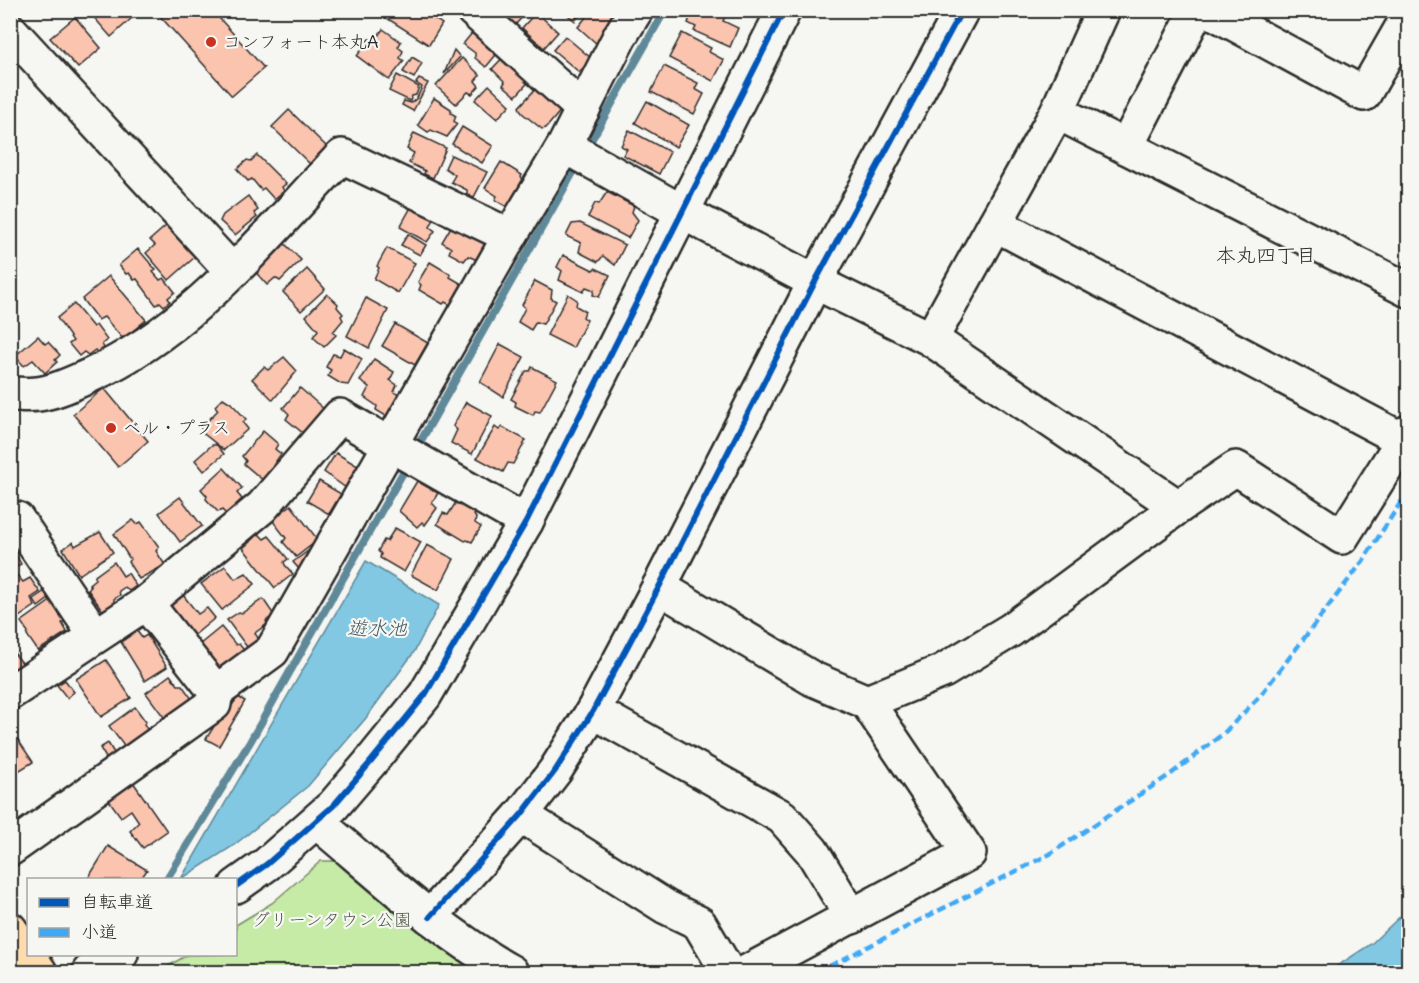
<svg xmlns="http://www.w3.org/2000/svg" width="1419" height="983" font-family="Delius,'Klee One',sans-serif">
  <rect width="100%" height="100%" fill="#f6f6f2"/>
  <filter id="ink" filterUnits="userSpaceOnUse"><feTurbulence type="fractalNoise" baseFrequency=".0167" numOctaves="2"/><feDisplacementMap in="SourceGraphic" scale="12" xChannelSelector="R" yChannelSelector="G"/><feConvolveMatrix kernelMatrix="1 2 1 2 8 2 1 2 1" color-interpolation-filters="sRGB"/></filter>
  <g filter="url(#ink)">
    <polygon fill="#c5eba6" stroke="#788b68" stroke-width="1.5" points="321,861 345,861 493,972 158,972 187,955 236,954 236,925 272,903"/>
    <g fill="#82c8e3" stroke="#5f8999" stroke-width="1.5">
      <polygon points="366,561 439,605 414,652 366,718 308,786 233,846 181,879"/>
      <polygon points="1408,909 1408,972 1328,972 1371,944"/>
    </g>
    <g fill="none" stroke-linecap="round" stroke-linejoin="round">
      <g stroke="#5f8999" stroke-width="8">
        <polyline points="585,151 665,10"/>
        <polyline points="415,451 579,162"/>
        <polyline points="166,880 250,742 409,462"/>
      </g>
    </g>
    <g fill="#fbc4af" stroke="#2b2b2b" stroke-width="1.5">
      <polygon points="90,10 125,10 132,18 111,37 91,14"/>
      <polygon points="164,10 212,10 264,68 232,96 159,15"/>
      <polygon points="374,10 422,10 442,24 429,45"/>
      <polygon points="499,10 529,10 515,25"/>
      <polygon points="562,10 583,10 575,21"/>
      <polygon points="592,10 610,10 613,13 615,22 597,44 578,27"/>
      <polygon points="693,10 723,10 727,12 723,21 738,28 730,47 694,31 696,27 688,23"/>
      <polygon points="536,12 558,32 544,48 522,28"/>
      <polygon points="75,17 101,48 78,68 50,38"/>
      <polygon points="383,29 401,42 398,47 403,51 400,58 404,61 389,80 357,56 369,39 374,41"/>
      <polygon points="472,33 491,47 500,50 486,67 475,58 475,53 463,44"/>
      <polygon points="682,33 711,48 709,52 724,60 713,81 669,58"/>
      <polygon points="565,36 592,59 579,72 553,50"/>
      <polygon points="454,50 460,57 444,74"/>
      <polygon points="507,53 533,77 516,96 503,85 505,82 492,69"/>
      <polygon points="412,57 422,63 414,78 403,72"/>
      <polygon points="462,58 480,75 475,81 479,86 472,94 468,92 456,104 436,86"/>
      <polygon points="664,66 698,83 695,89 704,94 694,114 651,92"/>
      <polygon points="397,75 419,87 416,95 412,96 410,101 389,91"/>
      <polygon points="419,79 428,83 413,111 402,105 404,101 411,103 417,98 422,87 416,83"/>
      <polygon points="541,83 562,109 546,128 542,129 522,113 519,107"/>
      <polygon points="489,85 510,105 497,119 475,100"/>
      <polygon points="434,98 451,109 451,113 456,116 454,121 457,124 447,137 431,130 428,132 418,125"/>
      <polygon points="647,101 689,125 676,147 635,123"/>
      <polygon points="289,110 327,147 310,164 272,127"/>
      <polygon points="462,127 493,146 482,163 452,144"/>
      <polygon points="629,130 670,152 659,174 623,155 627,149 621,146"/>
      <polygon points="414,133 446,148 433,178 424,174 425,171 409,163 414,153 407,149"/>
      <polygon points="257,155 286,184 282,187 284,191 274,199 264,188 261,190 252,179 248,181 237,169 247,160 251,161"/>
      <polygon points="451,155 487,172 474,197 467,194 467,190 451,182 455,175 445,168"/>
      <polygon points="501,162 522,175 521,177 524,180 509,208 495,200 497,196 485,188"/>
      <polygon points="607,192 634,206 632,212 638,220 628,238 588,217 595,203 599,204"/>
      <polygon points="248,196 258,210 254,213 257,217 235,235 220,221 223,215"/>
      <polygon points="414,202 436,215 430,227 435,231 427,242 400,227"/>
      <polygon points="580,223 625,245 615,265 603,256 598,262 579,252 581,243 566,236 572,224"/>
      <polygon points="167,225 195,257 169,280 146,253 155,245 150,240"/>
      <polygon points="452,225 484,243 485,246 477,260 468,256 464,261 449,253 451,248 442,242"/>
      <polygon points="408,234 426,245 420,255 401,245"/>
      <polygon points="281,240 301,260 280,281 275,278 267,285 252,268"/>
      <polygon points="387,248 415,263 398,293 374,279 379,268 377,266"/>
      <polygon points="138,249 156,270 153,272 160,280 164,278 175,292 168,298 170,301 164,306 160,302 156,305 137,279 134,280 129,273 126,274 119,265"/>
      <polygon points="563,255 593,270 595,268 610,275 599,297 593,295 594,290 586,287 583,292 559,280 562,271 557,267"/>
      <polygon points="430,262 450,274 450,277 462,284 450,305 445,302 443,304 419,290 421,285 418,282"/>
      <polygon points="307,269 325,289 301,311 283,292"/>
      <polygon points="109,276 146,320 123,339 104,317 98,320 82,299"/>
      <polygon points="535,281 552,290 551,298 556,301 543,324 536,322 531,330 518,322 525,308 522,305"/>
      <polygon points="327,294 338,304 337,307 343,314 341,316 343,320 333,332 336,335 324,347 313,337 318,330 306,316"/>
      <polygon points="568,294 577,300 576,306 585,311 583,317 587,320 573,348 547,335"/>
      <polygon points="366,298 388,310 369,348 347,336"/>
      <polygon points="74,304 93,327 96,325 107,340 102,344 104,348 98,353 95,350 88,355 84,352 79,356 69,344 73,341 57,318"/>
      <polygon points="395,324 428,343 415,365 382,346"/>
      <polygon points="38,336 45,344 48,342 60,355 55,360 57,362 45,373 33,360 24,366 15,356"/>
      <polygon points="500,344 524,357 503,397 480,382"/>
      <polygon points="344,348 362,359 348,385 341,384 328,376 331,370 326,367 333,354 340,356"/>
      <polygon points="284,357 297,371 273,400 252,379 264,367 268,370"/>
      <polygon points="374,359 394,372 390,380 397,385 394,392 400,396 386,416 376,410 377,406 364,397 369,387 360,381"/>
      <polygon points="532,367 557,380 540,412 535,411 533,415 515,406 516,402 511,399 526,371 530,371"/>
      <polygon points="104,388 148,441 118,467 73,414"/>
      <polygon points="300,388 325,410 304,434 286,419 289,414 283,408"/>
      <polygon points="223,398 231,403 246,419 243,423 248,429 224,450 204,434 201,428 218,410 215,406"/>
      <polygon points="466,402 492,416 472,454 451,443 457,430 453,426"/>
      <polygon points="495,427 499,430 502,427 526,440 513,464 508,463 503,472 477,458"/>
      <polygon points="263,431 278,444 275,449 281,454 276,461 279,466 265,482 244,464 246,461 242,456"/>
      <polygon points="212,445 217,445 224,454 204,471 195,460"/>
      <polygon points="336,453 361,468 355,473 346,488 324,472"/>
      <polygon points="224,468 242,488 237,493 242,499 226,514 222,510 218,512 206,499 207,496 201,489"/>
      <polygon points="319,481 341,494 329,514 307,501"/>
      <polygon points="417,481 438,493 432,503 437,508 425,525 422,522 417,527 399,511"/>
      <polygon points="180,497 202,526 180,542 159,513"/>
      <polygon points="458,499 476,510 474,515 476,518 475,523 481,527 472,542 467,540 465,541 437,524 443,513 448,515"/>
      <polygon points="291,505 318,540 296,557 283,542 286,538 272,520"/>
      <polygon points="133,520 137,524 141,522 159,547 156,551 165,565 139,579 128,562 130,559 114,534"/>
      <polygon points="395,528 421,542 404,572 380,558 381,554 378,551 384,540 387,541"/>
      <polygon points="100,532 113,552 79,575 63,549 73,542 75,546"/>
      <polygon points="259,534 264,539 269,536 288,559 284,562 285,565 293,574 275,588 243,548"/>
      <polygon points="427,545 454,559 438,590 411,575"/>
      <polygon points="12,548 21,564 10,571 10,549"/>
      <polygon points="312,548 299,569 293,562"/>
      <polygon points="114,562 123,576 128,573 136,586 129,591 125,587 119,591 120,595 114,599 114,603 103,611 88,590 91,587 89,584 95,579 95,576"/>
      <polygon points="225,566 235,579 246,573 255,584 222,610 201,584"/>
      <polygon points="16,574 23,582 30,578 40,592 31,598 35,606 10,623 10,578"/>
      <polygon points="45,591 50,598 38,607 33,599"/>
      <polygon points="183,595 198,614 207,608 215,618 187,641 167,607"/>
      <polygon points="263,599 274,615 266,621 267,624 255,633 259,640 247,647 227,620 239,612 242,613"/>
      <polygon points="52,600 66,620 62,623 67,632 38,651 27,635 28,632 21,622"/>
      <polygon points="221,627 236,645 239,644 248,655 219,677 194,649"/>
      <polygon points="137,631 142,638 147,635 167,667 145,681 121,642"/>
      <polygon points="10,648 23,664 10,674"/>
      <polygon points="106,660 131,698 101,717 76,679"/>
      <polygon points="170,675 178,685 182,685 192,699 166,720 146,693"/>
      <polygon points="65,680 74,692 67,698 57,685"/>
      <polygon points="238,697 245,701 219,746 206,739 216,723 219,723"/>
      <polygon points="135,707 146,722 144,724 150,734 127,750 109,726"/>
      <polygon points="10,728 33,762 10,776"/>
      <polygon points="108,743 117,758 109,763 100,748"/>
      <polygon points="133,782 167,831 143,848 130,831 139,822 131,810 121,817 108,799"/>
      <polygon points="108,846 147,870 140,880 87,880"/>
    </g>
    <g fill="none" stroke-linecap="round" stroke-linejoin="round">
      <g stroke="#2b2b2b" stroke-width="38">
        <g id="minor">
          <polyline points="473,10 583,109"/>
          <polyline points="1209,10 1364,94 1408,17"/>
          <polyline points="10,30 232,271"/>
          <polyline points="1057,112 1408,290"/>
          <polyline points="1126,147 1197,10"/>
          <polyline points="577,153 682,212 815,282 931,339 1178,507 1236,468 1342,537 1408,432"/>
          <polyline points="995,224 1403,440"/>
          <polyline points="931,339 1057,112 1103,10"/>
          <path d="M10,394C19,394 29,395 38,394C55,392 73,383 89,376C192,330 266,235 342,156L510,236L564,146L620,36L636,10"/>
          <polyline points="10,520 17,519 95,635"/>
          <polyline points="659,587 813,679 867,702 969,853 747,972"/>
          <polyline points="146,603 216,692"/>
          <polyline points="10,693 146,603 262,507 340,416 526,522"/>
          <polyline points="867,702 943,671 1011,630 1178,507"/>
          <polyline points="593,711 782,817 812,851 852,917"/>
          <polyline points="521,815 666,907 699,923 728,972"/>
          <path d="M317,822C379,874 440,932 511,972"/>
          <polyline points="10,849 214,704 216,692 272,651 510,236"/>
          <polyline points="236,886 267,864 333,806 369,764 425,695 526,522 784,10"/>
          <polyline points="430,917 521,815 555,771 593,711 659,587 815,282 962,10"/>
          <polyline points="89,972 121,954"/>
        </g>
      </g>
      <g stroke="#2b2b2b" stroke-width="38">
        <polyline id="major" points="10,929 40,972"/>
      </g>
      <use href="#minor" stroke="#f6f6f2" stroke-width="33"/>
      <use href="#major" stroke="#fedbac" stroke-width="33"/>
      <polyline stroke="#3fa9f5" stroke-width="4.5" stroke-dasharray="9 4.5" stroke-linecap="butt" points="818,972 1050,854 1171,774 1224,733 1260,696 1363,561 1408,491"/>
      <g stroke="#f6f6f2" stroke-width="10">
        <g id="cycleway">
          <polyline points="236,886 267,864 333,806 369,764 425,695 526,522 784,10"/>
          <polyline points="430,917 521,815 555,771 593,711 659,587 815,282 962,10"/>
        </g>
      </g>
      <use href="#cycleway" stroke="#0057b8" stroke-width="6"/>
    </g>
  </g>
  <g fill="#c8321e" stroke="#f6f6f2" stroke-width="2">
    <circle cx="211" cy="42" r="6"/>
    <circle cx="111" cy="428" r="6"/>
  </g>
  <g text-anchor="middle" stroke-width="4.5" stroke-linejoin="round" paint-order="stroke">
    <g font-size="18" fill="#2b2b2b" stroke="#f6f6f2" text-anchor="start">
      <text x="223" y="48">コンフォート本丸A</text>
      <text x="123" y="434">ベル・プラス</text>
    </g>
    <g font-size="18" fill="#525b4a" stroke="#f6f6f2">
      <text x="332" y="926">グリーンタウン公園</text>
    </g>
    <g font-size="20" fill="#2b2b2b" stroke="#f6f6f2">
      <text x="1266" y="262">本丸四丁目</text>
    </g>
    <g font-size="20" font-style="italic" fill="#455a62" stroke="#f6f6f2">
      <text x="377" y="635">遊水池</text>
    </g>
  </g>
  <rect width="1419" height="983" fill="none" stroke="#f6f6f2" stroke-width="36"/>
  <rect x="18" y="18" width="1383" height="947" fill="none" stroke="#2b2b2b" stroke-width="2" filter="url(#ink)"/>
  <rect x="27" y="878" width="210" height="78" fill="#f6f6f2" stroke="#a5a5a2" stroke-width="1.5"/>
  <rect x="39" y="898" width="30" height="9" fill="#0057b8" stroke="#a5a5a2" stroke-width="1.5"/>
  <text x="81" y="908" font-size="18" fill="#2b2b2b">自転車道</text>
  <rect x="39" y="928" width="30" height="9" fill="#3fa9f5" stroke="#a5a5a2" stroke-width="1.5"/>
  <text x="81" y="938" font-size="18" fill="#2b2b2b">小道</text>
</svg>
